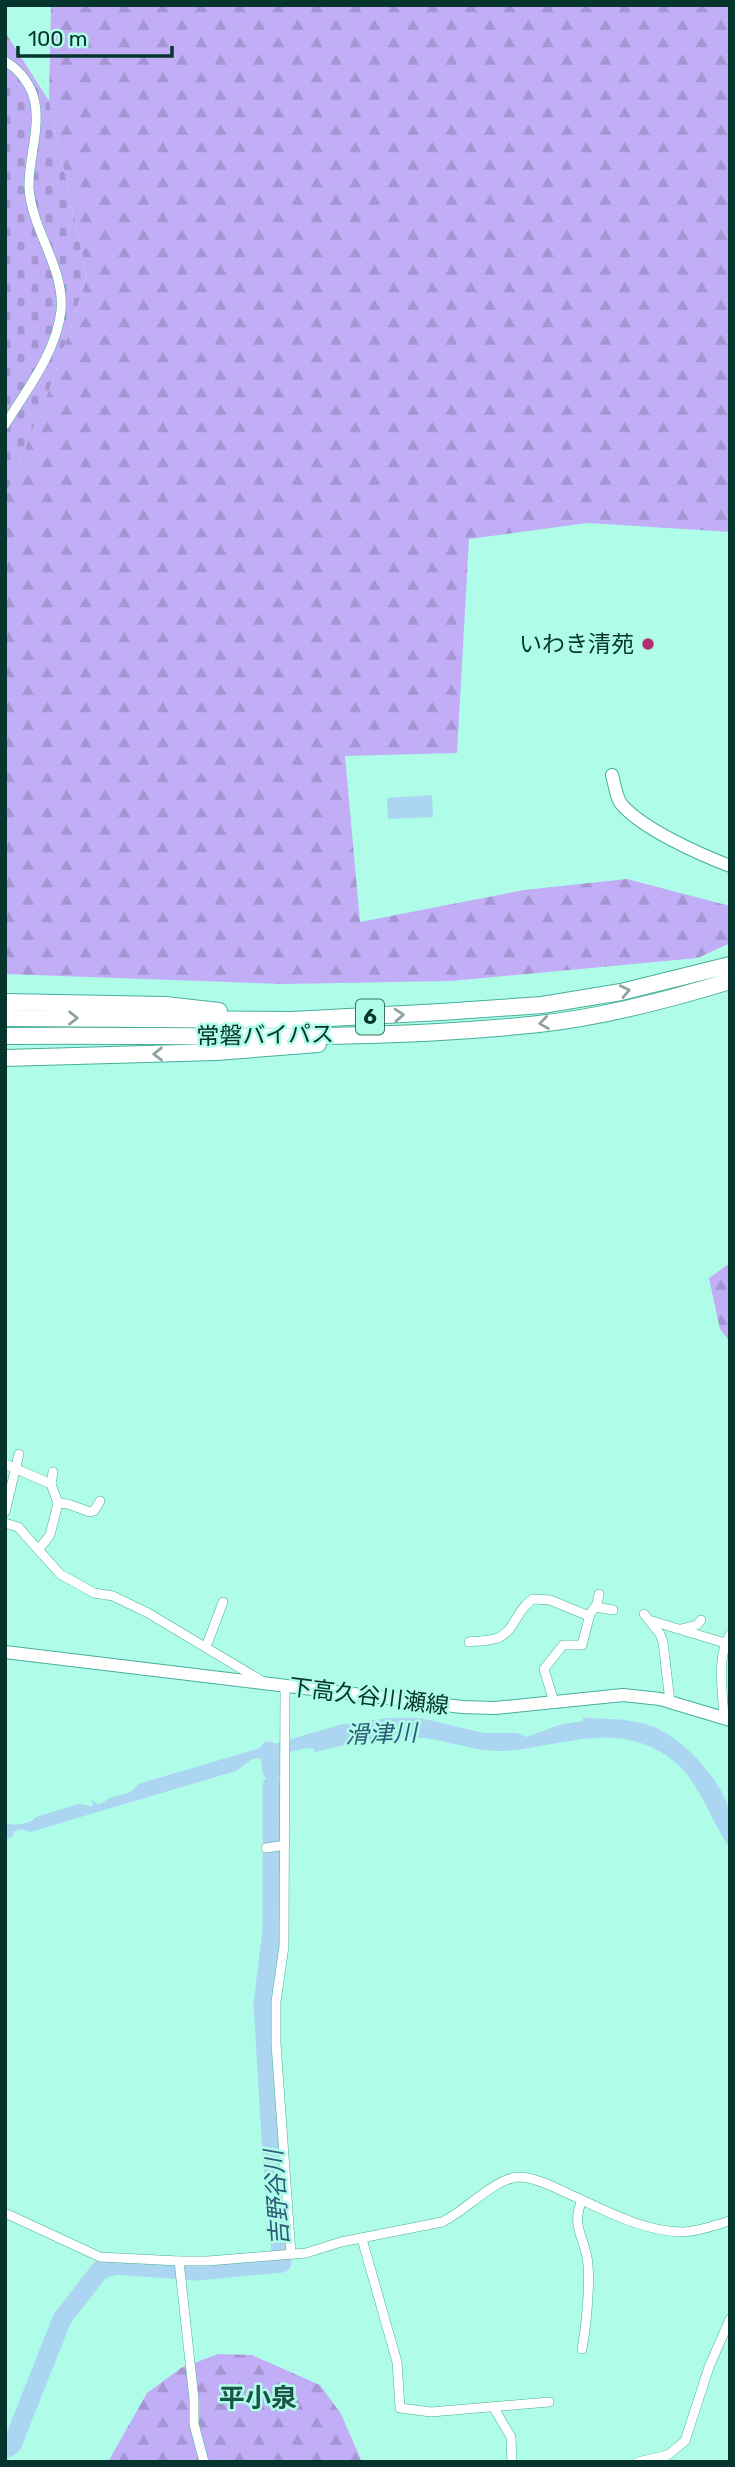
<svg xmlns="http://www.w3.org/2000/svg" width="735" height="2467" font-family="Rubik,'Noto Sans JP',sans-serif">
  <defs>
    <pattern id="forest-firs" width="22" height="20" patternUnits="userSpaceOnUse" patternTransform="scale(1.75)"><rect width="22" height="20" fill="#c2aef6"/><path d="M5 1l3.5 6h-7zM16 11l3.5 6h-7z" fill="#a596d3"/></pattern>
    <pattern id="cemetery-stones" width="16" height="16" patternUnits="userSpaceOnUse" patternTransform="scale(1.75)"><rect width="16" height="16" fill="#c2aef6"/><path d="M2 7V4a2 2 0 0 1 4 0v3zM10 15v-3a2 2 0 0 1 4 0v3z" fill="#a596d3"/></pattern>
  </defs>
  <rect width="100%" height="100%" fill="#affde9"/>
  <g fill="url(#forest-firs)">
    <polygon points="51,5 730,5 730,532 588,523 469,539 457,753 345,756 360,922 524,890 627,879 730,906 730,943 698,958 451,981 283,984 5,974 6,494 53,380 87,277 49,101"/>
    <polygon points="730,1263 730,1342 720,1329 709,1278"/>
    <polygon points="218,2354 252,2355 320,2385 341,2414 362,2462 108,2462 147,2393 181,2368"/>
  </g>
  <polygon fill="url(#cemetery-stones)" points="5,32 49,101 87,277 53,380 6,494 5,501"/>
  <g fill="#abd5f0">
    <polygon points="432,795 433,817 388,819 387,798"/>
    <path d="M388,1718H420L484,1733H517L526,1737L562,1724L583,1721V1718C606,1719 632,1718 654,1727C684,1739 725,1783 730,1815C731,1826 730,1837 730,1848C706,1814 698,1772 659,1751C607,1722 556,1748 503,1751C476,1752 451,1741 425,1738C386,1734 352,1743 315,1752L313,1748C306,1748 297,1750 290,1752C284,1754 276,1762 270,1762C266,1763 263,1760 260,1758L252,1759L236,1771L30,1832L22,1829L15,1831L12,1837L5,1839V1824C15,1825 29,1825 36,1817L78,1804L91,1806L93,1805L91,1800L98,1804C102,1804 105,1801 108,1799C119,1793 130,1797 138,1784L339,1725Z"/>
  </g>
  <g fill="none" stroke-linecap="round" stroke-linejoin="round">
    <g stroke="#abd5f0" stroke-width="19">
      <polyline points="269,1751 272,1771"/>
      <polyline points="5,2449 12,2445 62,2319 100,2270 115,2265 196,2271 282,2263 272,2154 263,2004 272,1931 272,1786"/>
    </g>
    <g stroke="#46af99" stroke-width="10">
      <g id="street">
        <path d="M5,61C20,70 32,86 35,103C40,131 28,161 29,188C32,231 65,268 61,311C56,353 27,389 5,425"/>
        <polyline points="5,1464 51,1484 58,1503 50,1535 39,1549"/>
        <polyline points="51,1484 53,1472"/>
        <polyline points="58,1503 68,1504 90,1512 94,1511 100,1501"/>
        <polyline points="5,1512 19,1454"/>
        <polyline points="5,1523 18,1527 60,1574 94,1593 113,1596 148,1613 262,1681"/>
        <polyline points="595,1607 613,1610"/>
        <polyline points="644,1614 660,1634 663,1642 670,1702"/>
        <polyline points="652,1621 725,1643"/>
        <polyline points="681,1629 697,1625 701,1620"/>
        <path d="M469,1642C478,1641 489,1641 498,1638C515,1631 517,1608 533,1599L550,1600L589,1616"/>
        <polyline points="206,1647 223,1602"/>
        <polyline points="285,1685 284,1946 276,2002 276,2044 291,2254"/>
        <polyline points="554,1702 544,1669 563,1645 582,1645 590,1614 597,1604 599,1594"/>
        <path d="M724,1718C723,1692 716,1658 730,1634"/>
        <polyline points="266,1848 285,1845"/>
        <path d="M582,2200C570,2229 586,2237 588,2265C590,2287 586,2327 582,2349"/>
        <path d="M5,2213L100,2257L179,2261H208L306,2253L341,2242L442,2222C463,2213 497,2176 520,2177C537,2178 556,2188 571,2195C607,2211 642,2231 682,2232C697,2232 715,2225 730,2221"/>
        <polyline points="362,2239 397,2362 400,2408 431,2412 549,2402"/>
        <polyline points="179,2261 194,2399 194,2424 204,2462"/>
        <polyline points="494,2408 511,2437 512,2462"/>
        <polyline points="638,2462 668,2455 685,2441 709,2367 730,2319"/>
      </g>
    </g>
    <g stroke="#46af99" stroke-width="14">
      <g id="secondary">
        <path d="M612,775C615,785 616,799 623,806C645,830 699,854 730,866"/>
        <polyline points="5,1652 462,1707 495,1708 623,1695 660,1699 730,1720"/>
      </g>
    </g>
    <g stroke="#46af99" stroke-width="18">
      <g id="highway">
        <polyline points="5,1002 165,1005 219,1011"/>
        <polyline points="5,1018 292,1020 441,1012 542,1005 621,992 730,965"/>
        <path d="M5,1036C183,1034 362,1043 539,1024C604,1017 668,1000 730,981"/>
        <polyline points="5,1058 216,1052 318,1044"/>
      </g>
    </g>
    <use href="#street" stroke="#fff" stroke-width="9"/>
    <use href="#secondary" stroke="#fff" stroke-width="12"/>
    <use href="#highway" stroke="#fff" stroke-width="16"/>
  </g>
  <defs><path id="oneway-chevron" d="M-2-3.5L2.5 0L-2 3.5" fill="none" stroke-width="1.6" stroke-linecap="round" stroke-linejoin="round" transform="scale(1.75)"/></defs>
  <g stroke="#8fa4a0">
    <use href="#oneway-chevron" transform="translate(625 991) rotate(-12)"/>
    <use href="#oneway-chevron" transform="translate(399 1015) rotate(-4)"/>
    <use href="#oneway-chevron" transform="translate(73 1018) rotate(1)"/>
    <use href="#oneway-chevron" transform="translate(544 1023) rotate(172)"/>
    <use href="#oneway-chevron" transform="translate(158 1054) rotate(179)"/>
  </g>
  <circle fill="#b62d6d" stroke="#affde9" stroke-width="2.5" cx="648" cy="644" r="7"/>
  <g text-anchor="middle" stroke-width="5" stroke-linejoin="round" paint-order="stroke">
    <rect fill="#affde9" stroke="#397165" stroke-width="2" x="356" y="999.5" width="28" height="35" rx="5"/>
    <g font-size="21" font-weight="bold" fill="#06352d">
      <text x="370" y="1024">6</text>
    </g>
    <g font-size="23" fill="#06352d" stroke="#affde9" text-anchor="end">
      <text x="634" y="652">いわき清苑</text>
    </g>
    <g font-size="23" fill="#06352d" stroke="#affde9">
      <text transform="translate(265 1035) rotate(-1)" y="8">常磐バイパス</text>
      <text transform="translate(369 1696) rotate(7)" y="8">下高久谷川瀬線</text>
    </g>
    <g font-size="24" font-style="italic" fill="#2c5c79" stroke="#affde9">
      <text transform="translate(381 1734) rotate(-2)" y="8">滑津川</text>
      <text transform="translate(277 2198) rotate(-94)" y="8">吉野谷川</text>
    </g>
    <g font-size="26" font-weight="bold" fill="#1c5448" stroke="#affde9">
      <text x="258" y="2407">平小泉</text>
    </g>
  </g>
  <rect width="735" height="2467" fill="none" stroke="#06352d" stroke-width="14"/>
  <path d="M18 46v10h154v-10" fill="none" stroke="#06352d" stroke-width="3.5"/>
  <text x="28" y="46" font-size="21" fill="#06352d" stroke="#affde9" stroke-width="5" paint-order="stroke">100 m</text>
</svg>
